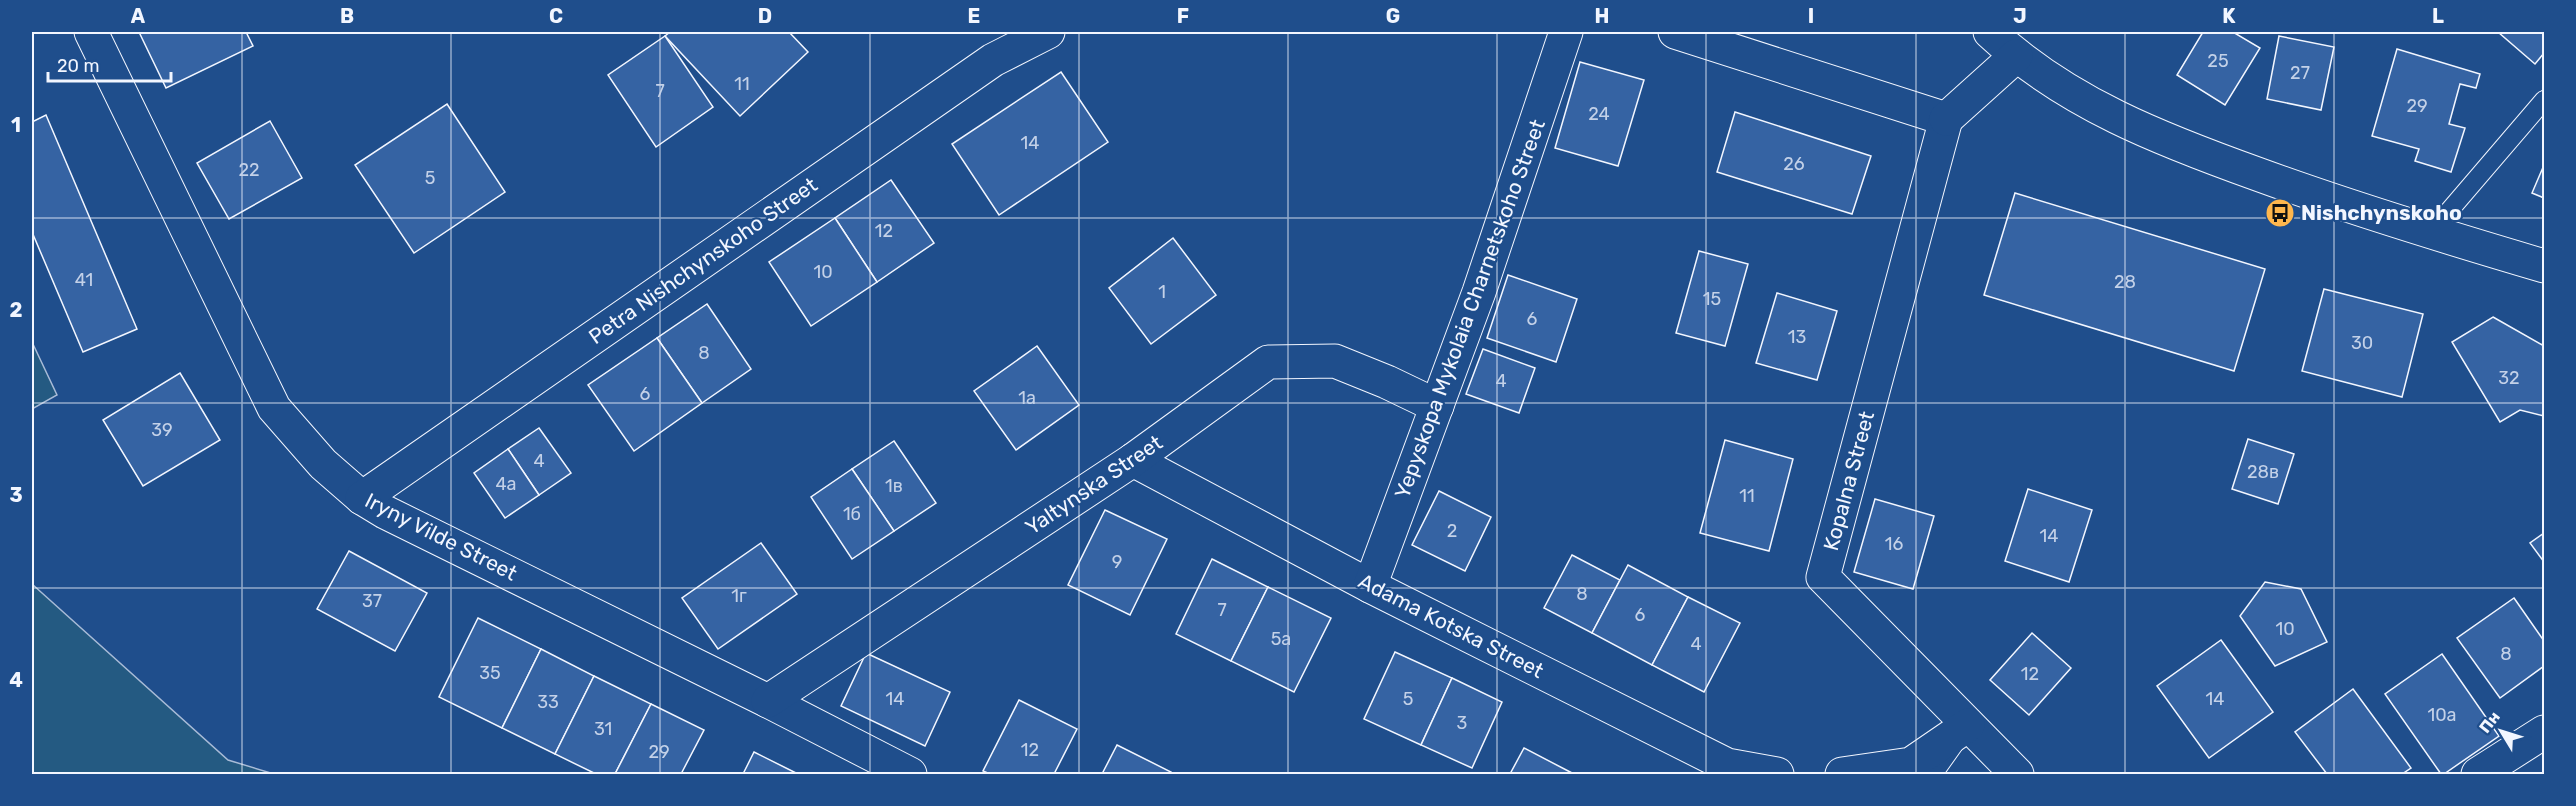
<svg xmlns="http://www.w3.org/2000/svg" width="2576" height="806" font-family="Rubik,sans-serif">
  <rect width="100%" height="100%" fill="#1f4e8c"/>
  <g fill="#245a82" stroke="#a8bbd7" stroke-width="1.5">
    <polygon points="32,342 57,395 32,409"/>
    <polygon points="32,584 228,760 274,774 32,774"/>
  </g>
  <g fill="#3563a3" stroke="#f2f6ff" stroke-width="1.5">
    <polygon points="139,32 246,32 253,46 166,88"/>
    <polygon points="670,32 789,32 808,52 740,116 665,36"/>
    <polygon points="2203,32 2233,32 2260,48 2225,105 2177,75"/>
    <polygon points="2498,32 2544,32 2544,53 2535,64"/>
    <polygon points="665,36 713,107 656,147 608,75"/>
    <polygon points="2279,36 2334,47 2321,110 2267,99"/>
    <polygon points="2397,49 2480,74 2476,88 2460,84 2449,124 2465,128 2451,172 2415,161 2419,149 2372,136"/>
    <polygon points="1580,62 1644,80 1618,166 1555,148"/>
    <polygon points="1061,72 1108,142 999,215 952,144"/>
    <polygon points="447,104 505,192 414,253 355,165"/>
    <polygon points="1735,112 1871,156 1852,214 1717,172"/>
    <polygon points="46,115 137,329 83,352 32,232 32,122"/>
    <polygon points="270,121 302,178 229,219 197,163"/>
    <polygon points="2544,165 2544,198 2532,193"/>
    <polygon points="891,180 934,243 877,282 835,218"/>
    <polygon points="2015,193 2265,269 2234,371 1984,295"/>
    <polygon points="835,218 877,282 811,326 769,262"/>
    <polygon points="1173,238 1216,295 1151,344 1109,288"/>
    <polygon points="1699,251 1748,264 1725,346 1676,333"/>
    <polygon points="1508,275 1577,299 1556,362 1487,338"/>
    <polygon points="2324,289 2423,314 2402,397 2302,371"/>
    <polygon points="1777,293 1837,311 1817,380 1756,363"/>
    <polygon points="707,304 751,369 702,403 657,338"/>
    <polygon points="2493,317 2544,346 2544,416 2520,410 2500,422 2452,342"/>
    <polygon points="657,338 702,403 634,451 588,385"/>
    <polygon points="1037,346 1079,405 1016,450 974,391"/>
    <polygon points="1483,349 1535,368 1519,413 1466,394"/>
    <polygon points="180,373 220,440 143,486 103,420"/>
    <polygon points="539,428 571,473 539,495 508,449"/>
    <polygon points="2248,439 2294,454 2278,504 2232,489"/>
    <polygon points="1725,440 1793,459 1769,551 1700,533"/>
    <polygon points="894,441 936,503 894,531 852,469"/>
    <polygon points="508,449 539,495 505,518 474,473"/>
    <polygon points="852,469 894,531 852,559 811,497"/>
    <polygon points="2028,489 2092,510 2069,582 2005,561"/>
    <polygon points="1439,491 1491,517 1465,571 1412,545"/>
    <polygon points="1875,499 1934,516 1913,589 1854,572"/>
    <polygon points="1105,510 1167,539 1130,615 1068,585"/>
    <polygon points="2544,533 2544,562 2530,543"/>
    <polygon points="761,543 797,594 718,649 682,598"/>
    <polygon points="349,551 427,593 395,651 317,609"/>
    <polygon points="1572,555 1620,580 1592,633 1544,608"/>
    <polygon points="1212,559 1268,587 1231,661 1176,634"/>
    <polygon points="1628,565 1688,597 1652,665 1592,633"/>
    <polygon points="2265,582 2301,589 2327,642 2275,666 2240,616"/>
    <polygon points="1268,587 1331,618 1294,692 1231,661"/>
    <polygon points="1688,597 1740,623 1704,692 1652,665"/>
    <polygon points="2514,598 2544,641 2544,666 2500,698 2457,638"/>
    <polygon points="478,618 541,649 502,728 439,697"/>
    <polygon points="2032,633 2071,668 2029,715 1990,680"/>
    <polygon points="2221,640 2273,712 2209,758 2157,686"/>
    <polygon points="541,649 594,676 555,754 502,728"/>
    <polygon points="1395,652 1452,678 1421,745 1364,719"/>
    <polygon points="866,653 950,692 925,746 841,706"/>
    <polygon points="2442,654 2499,736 2444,774 2441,774 2385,694"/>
    <polygon points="594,676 651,704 615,774 596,774 555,754"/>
    <polygon points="1452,678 1502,702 1472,768 1421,745"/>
    <polygon points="2353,689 2411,768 2402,774 2327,774 2295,732"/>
    <polygon points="1019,700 1077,729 1054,774 990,774 983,771"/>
    <polygon points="651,704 704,730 681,774 615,774"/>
    <polygon points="1117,745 1171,772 1170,774 1102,774"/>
    <polygon points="1524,748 1574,774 1510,774"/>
    <polygon points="754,752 798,774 743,774"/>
  </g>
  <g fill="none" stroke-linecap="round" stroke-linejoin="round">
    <g stroke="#f2f6ff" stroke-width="20">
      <g id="service">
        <polyline points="2431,232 2544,100"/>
        <polyline points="1933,774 1955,743"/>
      </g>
    </g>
    <g stroke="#f2f6ff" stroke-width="35">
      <g id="minor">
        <polyline points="91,32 274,408 323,464 362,498 385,512 768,701 910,774"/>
        <polyline points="1675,32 1946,119"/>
        <path d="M1990,32C2066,103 2162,140 2260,175C2353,209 2449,238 2544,266"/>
        <polyline points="1946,119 1823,577 2017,774"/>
        <polyline points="1946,119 2016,56"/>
        <polyline points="1133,460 1370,586 1727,765 1777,774"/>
        <polyline points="362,498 993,60 1048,32"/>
        <polyline points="1370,586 1479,292 1566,32"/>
        <polyline points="768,701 1133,460 1268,362 1335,361 1387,382 1437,406"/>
        <polyline points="1842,774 1911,764 1968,725"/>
        <polyline points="2478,774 2544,732"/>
      </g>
    </g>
    <use href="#service" stroke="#1f4e8c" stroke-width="18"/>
    <use href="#minor" stroke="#1f4e8c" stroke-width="33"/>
  </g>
  <path fill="none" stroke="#f2f6ff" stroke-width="1.5" stroke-opacity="0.55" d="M242,32V774M451,32V774M660,32V774M870,32V774M1079,32V774M1288,32V774M1497,32V774M1706,32V774M1916,32V774M2125,32V774M2334,32V774M32,218H2544M32,403H2544M32,588H2544"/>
  <defs>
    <g id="bus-disc" transform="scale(1.5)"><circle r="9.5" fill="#ffb74d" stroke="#1f4e8c"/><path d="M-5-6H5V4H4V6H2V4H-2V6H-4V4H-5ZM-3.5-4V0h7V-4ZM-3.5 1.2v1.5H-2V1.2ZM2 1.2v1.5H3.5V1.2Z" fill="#111"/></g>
  </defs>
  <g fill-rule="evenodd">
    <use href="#bus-disc" x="2280" y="213"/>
  </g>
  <g text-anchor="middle" stroke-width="4.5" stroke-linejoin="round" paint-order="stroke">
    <g font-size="18" fill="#c3d1e8">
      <text x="2218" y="67">25</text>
      <text x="2300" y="79">27</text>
      <text x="742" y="90">11</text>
      <text x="660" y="97">7</text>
      <text x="2417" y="112">29</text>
      <text x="1599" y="120">24</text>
      <text x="1030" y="149">14</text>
      <text x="1794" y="170">26</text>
      <text x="249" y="176">22</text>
      <text x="430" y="184">5</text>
      <text x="884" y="237">12</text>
      <text x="823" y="278">10</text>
      <text x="84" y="286">41</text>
      <text x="2125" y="288">28</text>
      <text x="1162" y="298">1</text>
      <text x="1712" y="305">15</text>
      <text x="1532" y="325">6</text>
      <text x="1797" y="343">13</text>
      <text x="2362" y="349">30</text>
      <text x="704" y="359">8</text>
      <text x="2509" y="384">32</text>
      <text x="1501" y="387">4</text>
      <text x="645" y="400">6</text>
      <text x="1027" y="404">1а</text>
      <text x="162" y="436">39</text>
      <text x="539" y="467">4</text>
      <text x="2263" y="478">28в</text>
      <text x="506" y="490">4а</text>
      <text x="894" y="492">1в</text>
      <text x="1747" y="502">11</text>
      <text x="852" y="520">1б</text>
      <text x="1452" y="537">2</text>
      <text x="2049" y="542">14</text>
      <text x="1894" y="550">16</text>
      <text x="1117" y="568">9</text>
      <text x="1582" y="600">8</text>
      <text x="739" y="602">1г</text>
      <text x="372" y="607">37</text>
      <text x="1222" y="616">7</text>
      <text x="1640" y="621">6</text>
      <text x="2285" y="635">10</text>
      <text x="1281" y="645">5а</text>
      <text x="1696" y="650">4</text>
      <text x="2506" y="660">8</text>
      <text x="490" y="679">35</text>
      <text x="2030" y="680">12</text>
      <text x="895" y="705">14</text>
      <text x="1408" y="705">5</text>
      <text x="2215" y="705">14</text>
      <text x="548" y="708">33</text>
      <text x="2442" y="721">10а</text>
      <text x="1462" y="729">3</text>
      <text x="603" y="735">31</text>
      <text x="1030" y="756">12</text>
      <text x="659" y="758">29</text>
    </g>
    <g font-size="21" font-weight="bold" fill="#f2f6ff" stroke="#1f4e8c" text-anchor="start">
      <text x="2301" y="220">Nishchynskoho</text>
    </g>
    <g font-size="21" fill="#f2f6ff" stroke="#1f4e8c">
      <text transform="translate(703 261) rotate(-35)" y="7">Petra Nishchynskoho Street</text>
      <text transform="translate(1470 309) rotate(-70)" y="7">Yepyskopa Mykolaia Charnetskoho Street</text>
      <text transform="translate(1849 481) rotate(-75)" y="7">Kopalna Street</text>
      <text transform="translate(1094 485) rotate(-34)" y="7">Yaltynska Street</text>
      <text transform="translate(441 537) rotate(27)" y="7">Iryny Vilde Street</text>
      <text transform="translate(1451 626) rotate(27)" y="7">Adama Kotska Street</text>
    </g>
  </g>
  <rect width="2576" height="806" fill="none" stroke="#1f4e8c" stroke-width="66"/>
  <g transform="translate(2501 731) rotate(308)" stroke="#1f4e8c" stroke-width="4.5" paint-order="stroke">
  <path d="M0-4.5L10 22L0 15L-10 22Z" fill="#f2f6ff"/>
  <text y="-9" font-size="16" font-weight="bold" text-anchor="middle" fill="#f2f6ff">Пн</text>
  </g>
  <path d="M48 72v9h123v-9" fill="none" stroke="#f2f6ff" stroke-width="3"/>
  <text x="57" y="72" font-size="18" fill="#f2f6ff" stroke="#1f4e8c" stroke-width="4.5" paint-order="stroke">20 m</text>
  <rect x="33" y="33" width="2510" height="740" fill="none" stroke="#f2f6ff" stroke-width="2"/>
  <g font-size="20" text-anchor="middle" font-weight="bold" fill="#f2f6ff">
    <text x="138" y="23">A</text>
    <text x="347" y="23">B</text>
    <text x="556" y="23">C</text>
    <text x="765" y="23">D</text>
    <text x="974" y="23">E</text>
    <text x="1183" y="23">F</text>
    <text x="1393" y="23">G</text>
    <text x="1602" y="23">H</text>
    <text x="1811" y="23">I</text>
    <text x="2020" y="23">J</text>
    <text x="2229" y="23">K</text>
    <text x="2438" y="23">L</text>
    <text x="16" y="132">1</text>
    <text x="16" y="317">2</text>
    <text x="16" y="502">3</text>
    <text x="16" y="687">4</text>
  </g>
</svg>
